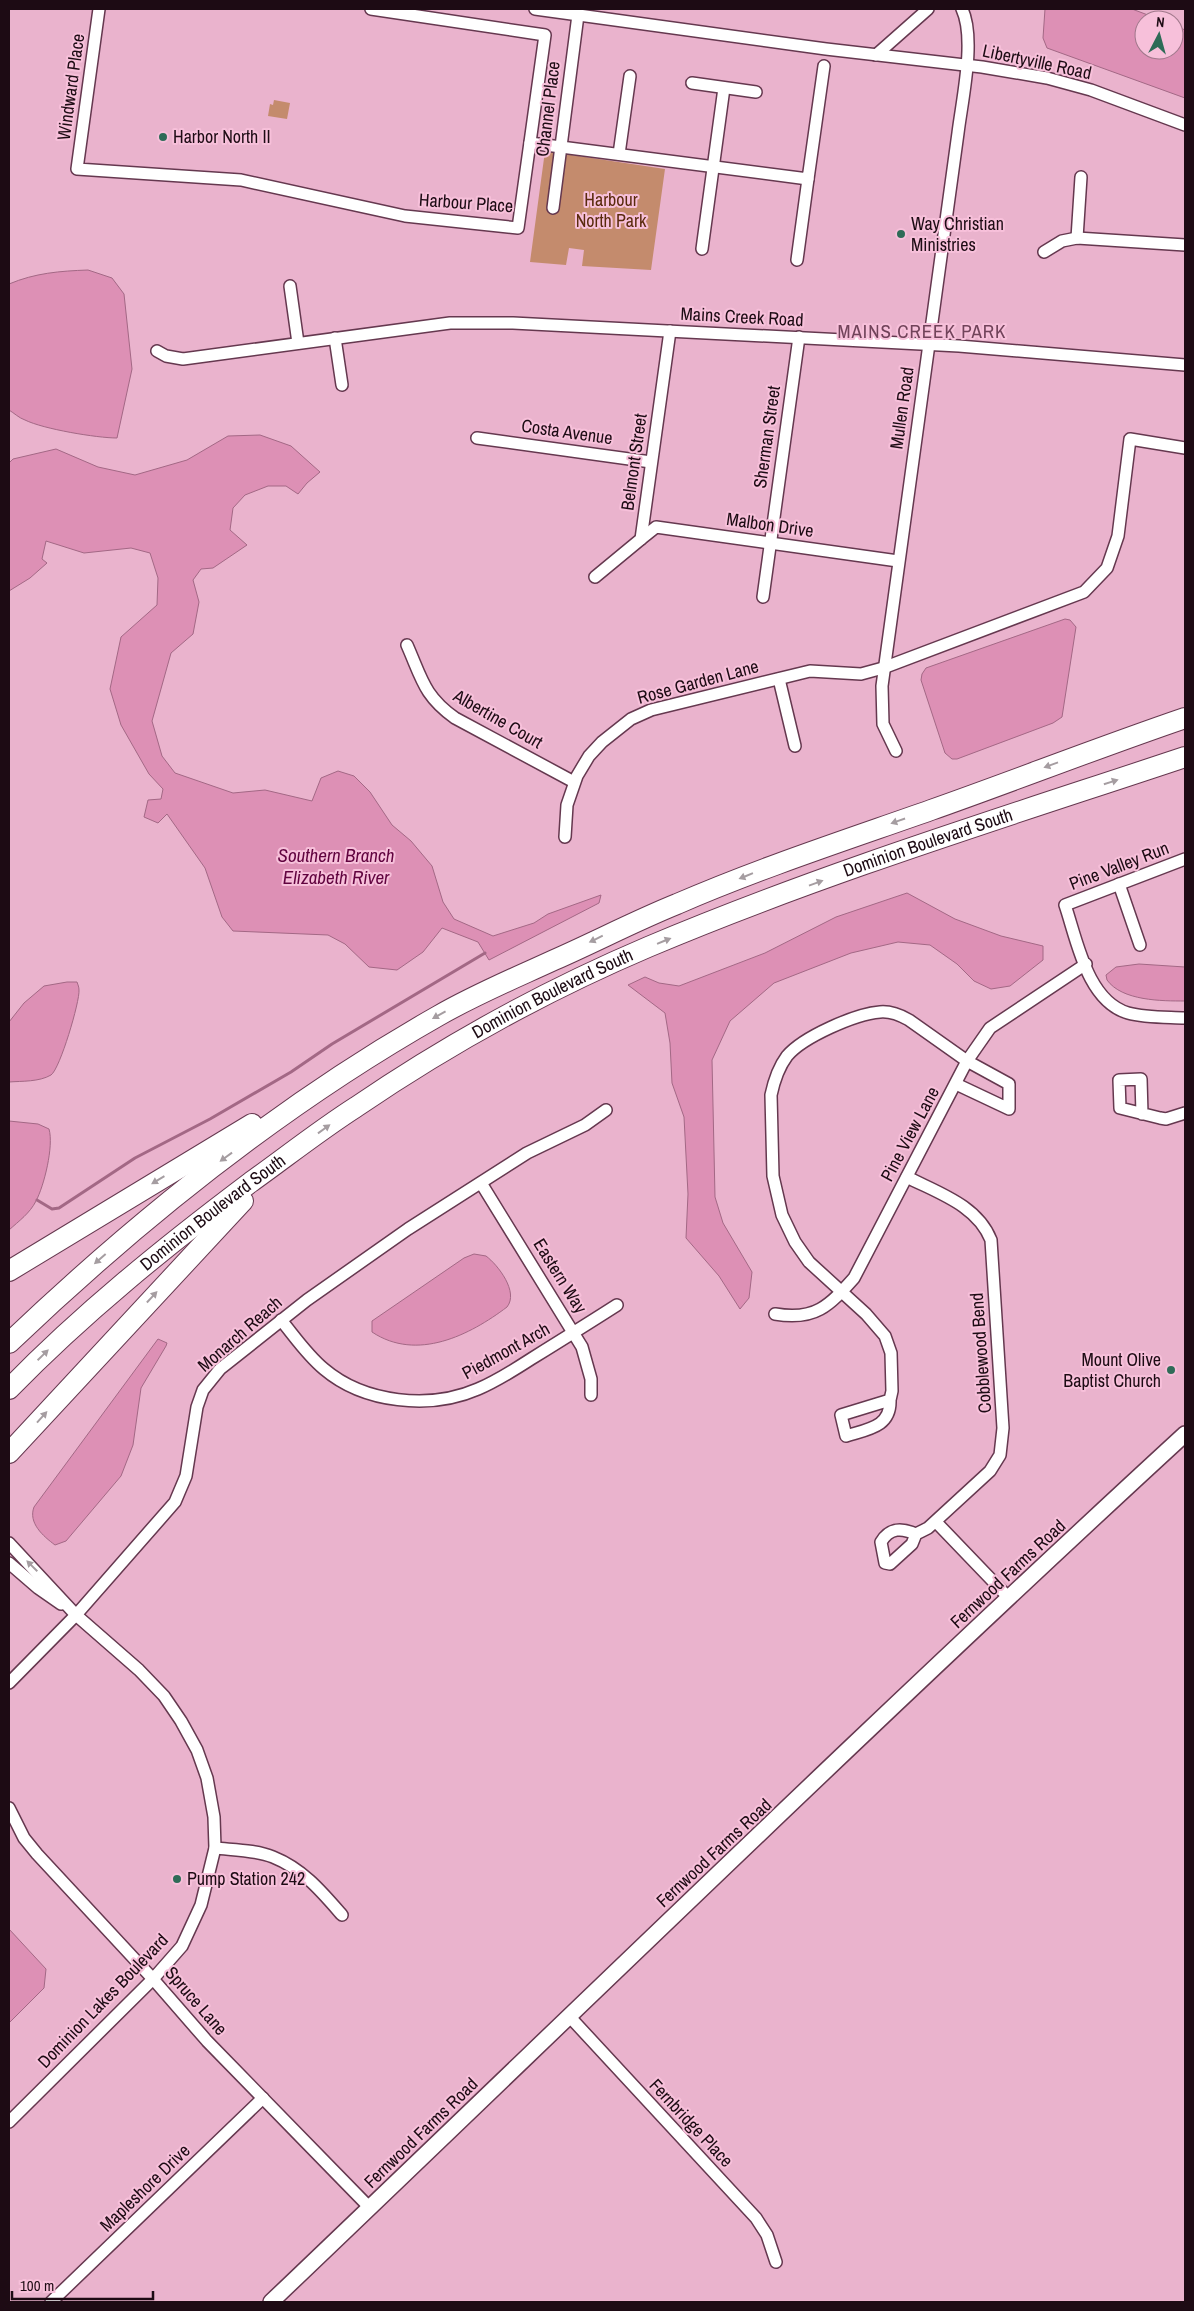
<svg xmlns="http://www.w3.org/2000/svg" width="1194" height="2311" font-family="'Archivo Narrow',sans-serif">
  <rect width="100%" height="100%" fill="#eab3cd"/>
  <g fill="#c48b6d">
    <polygon points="274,100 290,103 287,119 268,116 270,104 273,105"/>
    <polygon points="545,151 665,169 651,270 582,266 584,250 569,248 566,265 530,262"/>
  </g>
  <g fill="#dd90b5" stroke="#a36885">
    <polygon points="1045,9 1132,9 1161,20 1144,20 1144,50 1174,50 1174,25 1185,30 1185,98 1047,48 1043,38"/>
    <path d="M88,270L112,278L124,294L132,369L117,438C97,438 43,429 25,420C19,418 14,413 9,410V284C35,273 60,271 88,270Z"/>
    <polygon points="260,435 291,446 320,472 307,483 298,494 286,486 268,486 245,495 233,508 230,530 247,545 213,568 201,569 193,580 199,602 193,634 171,653 152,721 162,756 175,773 233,793 265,790 312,801 321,778 338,771 354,776 370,792 392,825 411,841 432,866 443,902 454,919 493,936 534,923 548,914 601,895 599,903 489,960 478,942 442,928 423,952 397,970 369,967 345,944 328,935 233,931 222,917 205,868 167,814 158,823 144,817 148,800 161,799 163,789 149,774 121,725 110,689 121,637 157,605 158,578 150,553 131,548 84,553 46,541 42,559 47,563 30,578 9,591 9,463 13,459 56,449 98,467 135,475 187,460 228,436"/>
    <polygon points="1065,619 1070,620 1076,627 1062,717 1053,723 957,759 952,759 945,753 921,680 922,674 926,668"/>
    <polygon points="907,893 955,919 1001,936 1043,946 1043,960 1010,986 991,989 974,981 957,964 930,945 898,942 851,953 774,983 730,1021 712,1060 715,1197 723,1223 752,1272 749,1298 740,1309 719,1276 686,1238 688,1194 684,1117 672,1083 670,1043 665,1013 628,985 645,977 659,983 679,986 765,953 836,917"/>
    <path d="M1139,964L1185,967V1001C1162,1001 1122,1001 1107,980L1106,975L1116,967Z"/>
    <path d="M67,982H77C78,985 79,987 79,990C80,1001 60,1069 51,1075C39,1082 22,1081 9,1082V1022L24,1003L44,986Z"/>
    <path d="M9,1121L38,1124L49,1129C54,1146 44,1186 36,1201C30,1213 19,1221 9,1230Z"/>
    <path d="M474,1254L486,1256C498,1265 519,1292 507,1307C470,1335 417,1362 372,1332V1321L464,1258Z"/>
    <path d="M158,1339L167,1343L166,1346L141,1388L133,1445L121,1476L66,1541L55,1545C43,1536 28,1523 34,1507Z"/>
    <polygon points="9,1929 46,1969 44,1988 9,2023"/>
  </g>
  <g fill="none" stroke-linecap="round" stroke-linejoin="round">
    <polyline stroke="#a36885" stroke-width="3" points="37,1200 52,1209 59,1208 135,1158 210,1119 291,1072 332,1044 485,953"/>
    <g stroke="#65384f" stroke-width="14">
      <g id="street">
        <polyline points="99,9 77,169 241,180 405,216 518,228 545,35 371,9"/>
        <polyline points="535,9 826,49 982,67 1047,78 1091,90 1185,125"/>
        <polyline points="876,55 928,9"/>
        <polyline points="692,83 756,92"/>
        <polyline points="530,143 808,179 824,66"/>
        <polyline points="619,154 630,76"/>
        <polyline points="553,208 578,15"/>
        <polyline points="1077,238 1081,177"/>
        <polyline points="702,249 724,88"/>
        <polyline points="1044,252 1062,241 1077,238 1185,245"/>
        <polyline points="797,260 808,179"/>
        <polyline points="290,286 298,343"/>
        <polyline points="335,338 342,385"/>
        <polyline points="157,351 166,356 183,359 450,323 513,323 959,346 1185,365"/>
        <polyline points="477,438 651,462"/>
        <polyline points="641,539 656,527 898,561"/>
        <polyline points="595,577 641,539 670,331"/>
        <polyline points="763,597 799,337"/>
        <path d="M407,645C422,679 424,696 455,718L574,782"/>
        <polyline points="779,679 795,746"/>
        <path d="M896,751L883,724L882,686L958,133C962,100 976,39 962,9"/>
        <polyline points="565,837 567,805 577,776 589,756 602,742 631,719 651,710 810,671 861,674 883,668 1084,592 1107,568 1118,536 1130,439 1185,448"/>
        <path d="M1185,859L1065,905C1077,940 1087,1001 1128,1013C1146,1018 1167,1017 1185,1018"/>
        <polyline points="1119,884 1140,945"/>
        <polyline points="1142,1114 1141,1079 1119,1080 1120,1108 1160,1118 1166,1119 1185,1113"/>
        <path d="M907,1177C938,1193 977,1205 991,1240L1003,1428L1000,1455L990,1471L928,1528L916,1534C902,1528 890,1527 881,1542L885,1563L890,1564L912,1544L916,1534"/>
        <polyline points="481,1183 582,1347 591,1379 591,1395"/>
        <path d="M775,1314C815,1321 829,1306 854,1278L967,1061L990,1028L1086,964"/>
        <path d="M281,1320C295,1337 307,1355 324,1369C364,1403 430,1410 478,1389C497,1381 514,1370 531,1359C560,1341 589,1323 617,1305"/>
        <path d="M890,1400C891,1427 868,1429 846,1436L841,1415L890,1400L892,1391L891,1353L885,1336L866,1314L809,1262L795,1242L782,1215L773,1176L771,1095C774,1081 778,1068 787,1056C803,1037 855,1014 880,1012C890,1011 900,1015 909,1020L967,1061L1009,1084V1109L956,1084"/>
        <polyline points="936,1522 1009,1598"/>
        <polyline points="9,1543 76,1615 139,1670 164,1696 181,1721 197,1750 207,1778 214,1817 215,1848 201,1905 182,1946 153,1979 9,2122"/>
        <polyline points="9,1563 38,1588 61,1604"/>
        <polyline points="9,1683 76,1615 175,1502 186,1476 197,1407 203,1390 220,1369 307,1300 408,1229 527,1153 585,1125 606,1110"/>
        <polyline points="9,1808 24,1838 37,1854 153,1979 207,2041 370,2208"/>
        <path d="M215,1848C234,1850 256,1850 273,1857C303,1869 322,1892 342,1915"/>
        <polyline points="569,2016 756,2218 767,2235 776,2262"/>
        <polyline points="51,2302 263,2098"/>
      </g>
    </g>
    <g stroke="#65384f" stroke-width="18">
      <path id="secondary" d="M271,2302C575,2012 876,1718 1185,1434"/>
    </g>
    <g stroke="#65384f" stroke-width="22">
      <g id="highway">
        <polyline points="9,1271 252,1124"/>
        <path d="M9,1343C140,1218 281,1105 438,1016C476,994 515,978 554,960C595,942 635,921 677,904C760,868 846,840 931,810C1016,780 1100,747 1185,718"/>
        <path id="s1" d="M9,1389C83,1313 166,1246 251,1182C286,1157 320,1130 356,1107C447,1045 547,990 648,947C823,873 1005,817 1185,757"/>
        <polyline points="9,1453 243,1201"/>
      </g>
    </g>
    <use href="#street" stroke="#fff" stroke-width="11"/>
    <use href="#secondary" stroke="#fff" stroke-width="15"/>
    <use href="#highway" stroke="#fff" stroke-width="20"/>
  </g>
  <defs><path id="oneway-solid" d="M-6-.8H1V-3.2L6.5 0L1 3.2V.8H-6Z" transform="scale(1.25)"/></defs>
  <g fill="#a59da1">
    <use href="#oneway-solid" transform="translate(1051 765) rotate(160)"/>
    <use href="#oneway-solid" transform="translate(1111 782) rotate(-18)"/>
    <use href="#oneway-solid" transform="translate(898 821) rotate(161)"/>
    <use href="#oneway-solid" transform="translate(746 876) rotate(158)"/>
    <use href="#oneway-solid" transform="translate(816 883) rotate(-20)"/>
    <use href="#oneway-solid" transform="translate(596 939) rotate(154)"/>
    <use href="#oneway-solid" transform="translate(664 941) rotate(-22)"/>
    <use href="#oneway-solid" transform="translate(439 1015) rotate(151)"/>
    <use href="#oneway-solid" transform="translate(324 1129) rotate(-36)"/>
    <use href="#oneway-solid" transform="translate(226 1157) rotate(144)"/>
    <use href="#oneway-solid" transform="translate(158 1180) rotate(149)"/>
    <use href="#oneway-solid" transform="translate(100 1259) rotate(139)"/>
    <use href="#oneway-solid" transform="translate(152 1297) rotate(-47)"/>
    <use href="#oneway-solid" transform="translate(43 1355) rotate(-44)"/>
    <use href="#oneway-solid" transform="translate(42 1417) rotate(-48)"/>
    <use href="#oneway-solid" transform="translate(32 1566) rotate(-135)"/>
  </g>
  <g fill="#2e6b57" stroke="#f7c0da" stroke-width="2">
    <circle cx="163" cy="137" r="5"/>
    <circle cx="901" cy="234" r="5"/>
    <circle cx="1171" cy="1370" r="5"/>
    <circle cx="177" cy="1879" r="5"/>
  </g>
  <g text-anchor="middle" stroke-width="4" stroke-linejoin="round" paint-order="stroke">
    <g font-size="18" fill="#1d0b14" stroke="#f7c0da">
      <text transform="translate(1037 62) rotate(12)" y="6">Libertyville Road</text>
      <text transform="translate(71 87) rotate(-82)" y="6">Windward Place</text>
      <text transform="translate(548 109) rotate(-83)" y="6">Channel Place</text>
      <text transform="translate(466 203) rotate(4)" y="6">Harbour Place</text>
      <text transform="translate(742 317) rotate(3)" y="6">Mains Creek Road</text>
      <text transform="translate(902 408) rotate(-82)" y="6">Mullen Road</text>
      <text transform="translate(567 432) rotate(8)" y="6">Costa Avenue</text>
      <text transform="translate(767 437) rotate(-82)" y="6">Sherman Street</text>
      <text transform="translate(634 462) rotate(-82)" y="6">Belmont Street</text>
      <text transform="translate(770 525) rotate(8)" y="6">Malbon Drive</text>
      <text transform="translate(698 682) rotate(-15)" y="6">Rose Garden Lane</text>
      <text transform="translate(498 719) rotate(30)" y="6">Albertine Court</text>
      <text dy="6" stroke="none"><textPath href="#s1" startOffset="1080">Dominion Boulevard South</textPath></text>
      <text transform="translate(1119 866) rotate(-21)" y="6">Pine Valley Run</text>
      <text dy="6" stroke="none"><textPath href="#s1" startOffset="675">Dominion Boulevard South</textPath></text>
      <text transform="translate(910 1134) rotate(-62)" y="6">Pine View Lane</text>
      <text dy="6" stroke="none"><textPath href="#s1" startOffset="270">Dominion Boulevard South</textPath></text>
      <text transform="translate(560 1276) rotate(58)" y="6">Eastern Way</text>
      <text transform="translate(240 1334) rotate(-41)" y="6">Monarch Reach</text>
      <text transform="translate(506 1351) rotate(-29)" y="6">Piedmont Arch</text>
      <text transform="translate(981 1353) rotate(-94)" y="6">Cobblewood Bend</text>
      <text transform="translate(1008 1574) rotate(-43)" y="6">Fernwood Farms Road</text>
      <text transform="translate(714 1853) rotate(-43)" y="6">Fernwood Farms Road</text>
      <text transform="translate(103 2001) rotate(-46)" y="6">Dominion Lakes Boulevard</text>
      <text transform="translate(196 2001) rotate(49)" y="6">Spruce Lane</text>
      <text transform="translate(691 2123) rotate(47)" y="6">Fernbridge Place</text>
      <text transform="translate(421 2133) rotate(-44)" y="6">Fernwood Farms Road</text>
      <text transform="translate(145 2188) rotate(-44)" y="6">Mapleshore Drive</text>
    </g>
    <g font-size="18" fill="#1d0b14" stroke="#f7c0da" text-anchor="start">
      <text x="173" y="143">Harbor North II</text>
      <text x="911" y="230">Way Christian<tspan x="911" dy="21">Ministries</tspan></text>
      <text x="1161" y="1366" text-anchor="end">Mount Olive<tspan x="1161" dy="21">Baptist Church</tspan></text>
      <text x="187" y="1885">Pump Station 242</text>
    </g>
    <g font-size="18" fill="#592a0c" stroke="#f7c0da">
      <text x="611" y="206">Harbour<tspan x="611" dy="21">North Park</tspan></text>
    </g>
    <g font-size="19" letter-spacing="1" fill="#71435a" stroke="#f7c0da">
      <text x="922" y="338">MAINS CREEK PARK</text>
    </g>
    <g font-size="19" font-style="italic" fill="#61033f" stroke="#f7c0da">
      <text x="336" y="862">Southern Branch<tspan x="336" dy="22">Elizabeth River</tspan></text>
    </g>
  </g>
  <rect width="1194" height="2311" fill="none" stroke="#1d0b14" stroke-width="20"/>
  <g transform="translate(1159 35) rotate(6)"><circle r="24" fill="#f7c0da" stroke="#a0788b"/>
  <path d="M0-4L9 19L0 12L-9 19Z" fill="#2e6b57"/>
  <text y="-8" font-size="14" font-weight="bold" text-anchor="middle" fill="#1d0b14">N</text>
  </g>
  <path d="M12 2291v8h141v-8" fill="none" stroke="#1d0b14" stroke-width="2.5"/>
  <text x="20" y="2291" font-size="15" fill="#1d0b14" stroke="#f7c0da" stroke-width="4" paint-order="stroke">100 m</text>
</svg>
